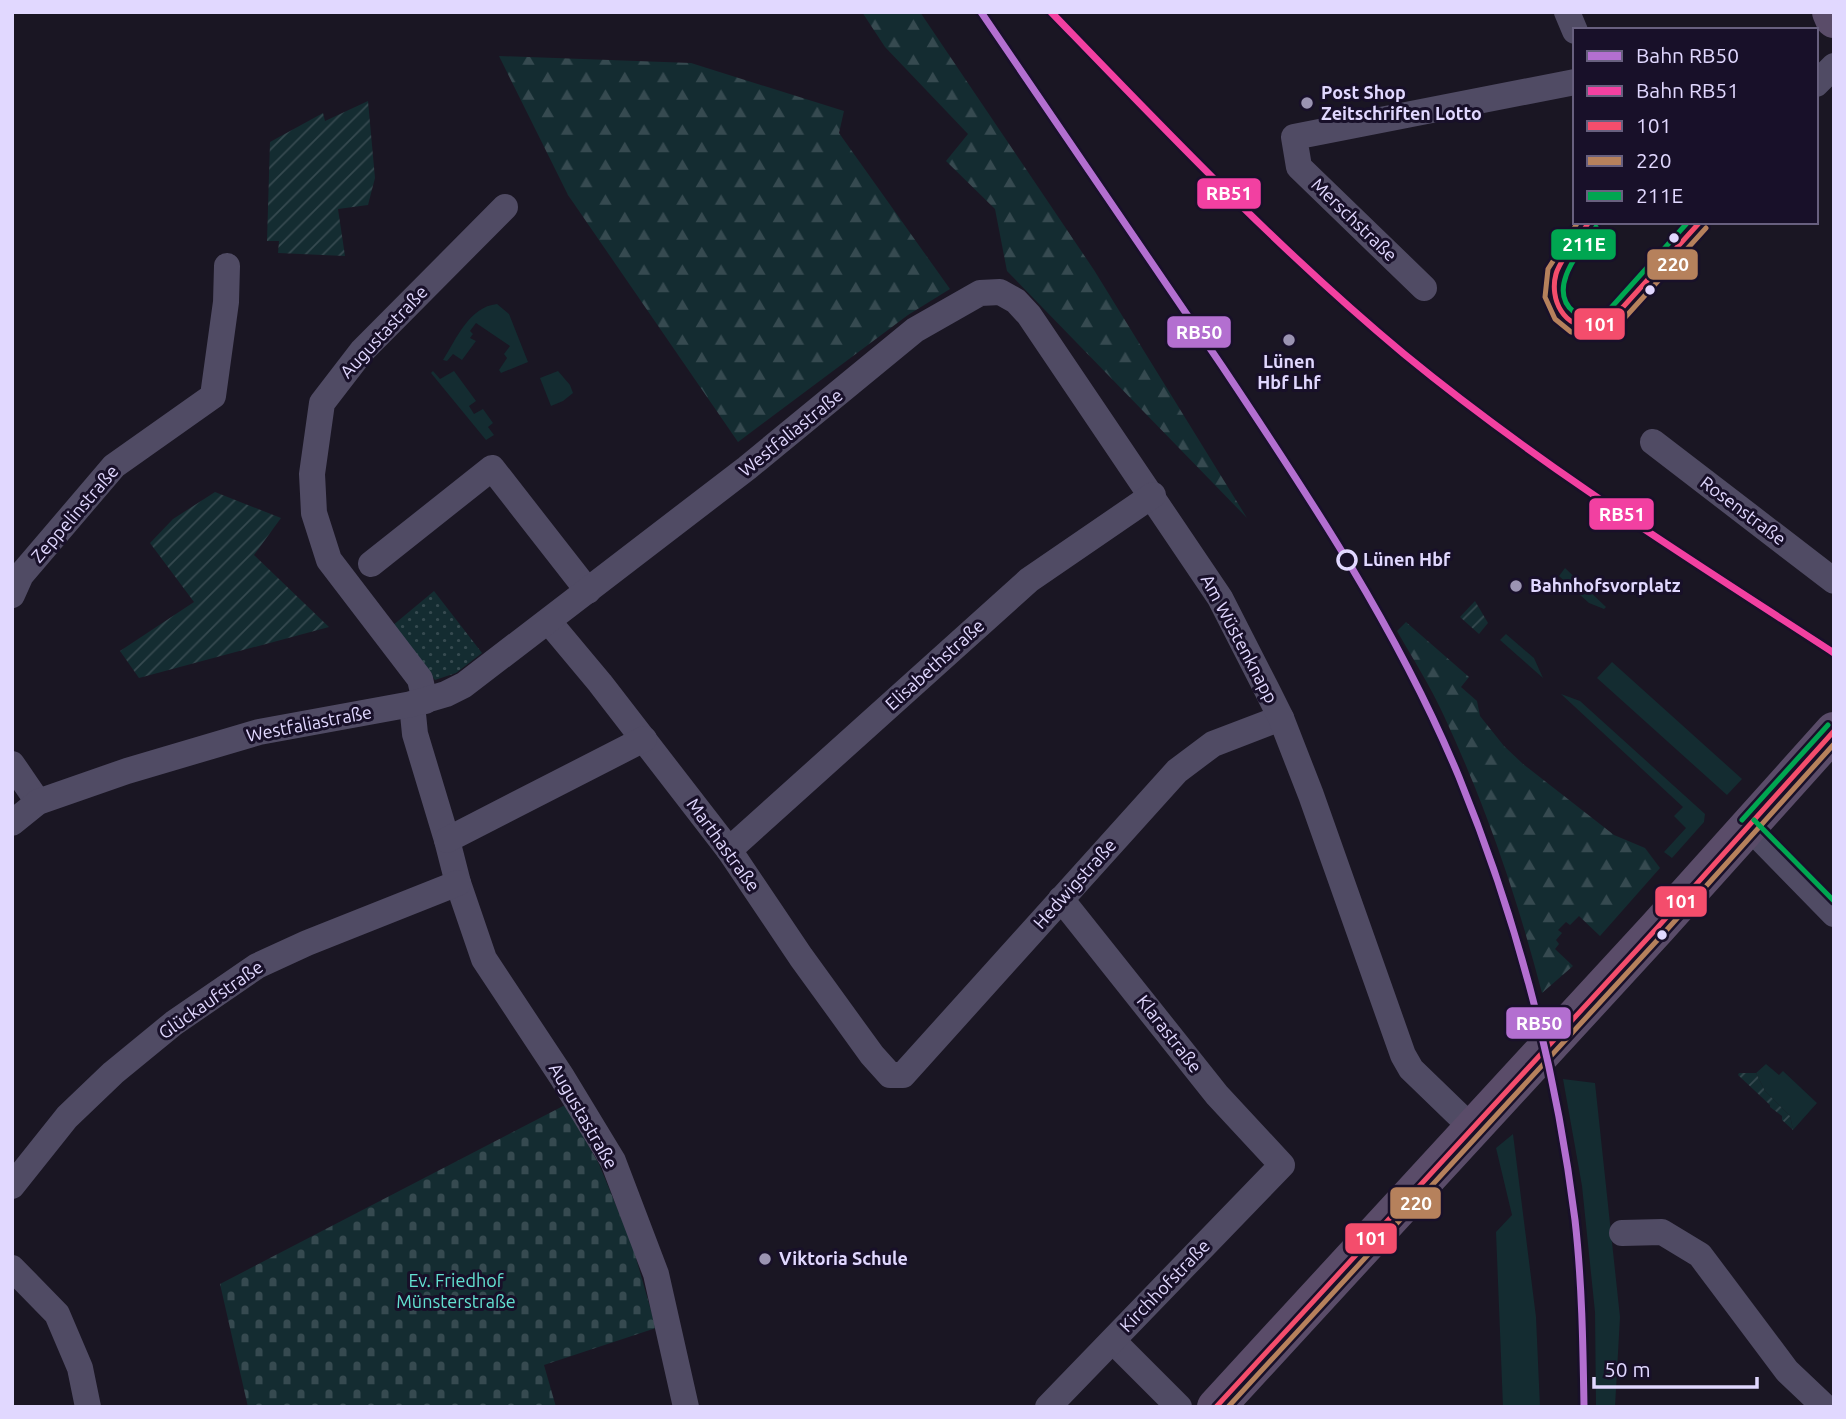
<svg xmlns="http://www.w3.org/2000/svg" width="1846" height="1419" font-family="Ubuntu,sans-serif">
  <defs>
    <pattern id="forest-firs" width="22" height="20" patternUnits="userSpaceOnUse" patternTransform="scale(1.75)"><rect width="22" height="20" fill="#142c31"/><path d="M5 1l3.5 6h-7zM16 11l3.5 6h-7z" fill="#364a50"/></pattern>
    <pattern id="cemetery-stones" width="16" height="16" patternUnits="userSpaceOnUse" patternTransform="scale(1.75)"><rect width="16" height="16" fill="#142c31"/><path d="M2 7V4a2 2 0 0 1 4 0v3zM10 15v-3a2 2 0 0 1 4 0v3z" fill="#364a50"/></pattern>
    <pattern id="park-dots" width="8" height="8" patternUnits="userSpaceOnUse" patternTransform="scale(1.75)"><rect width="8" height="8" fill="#142c31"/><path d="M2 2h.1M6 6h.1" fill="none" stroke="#364a50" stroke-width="1.8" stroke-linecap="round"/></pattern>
    <pattern id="garden-furrows" width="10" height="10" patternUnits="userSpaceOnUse" patternTransform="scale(1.75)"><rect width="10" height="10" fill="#142c31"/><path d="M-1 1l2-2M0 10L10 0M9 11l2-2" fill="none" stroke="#364a50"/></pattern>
  </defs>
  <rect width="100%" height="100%" fill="#1a1623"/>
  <g fill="#142c31">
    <path d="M497,304L509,314L528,362L501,373L499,370L507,358L504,354L510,346L476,323L470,331L473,334L470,338L476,341L462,360L453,354L447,361L443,360C457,338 469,307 497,304Z"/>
    <polygon points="433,371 440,379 454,371 476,401 469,406 474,414 483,409 493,423 488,427 494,435 486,440 431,373"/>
    <polygon points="558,371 570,385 573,393 563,401 551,406 540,378"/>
    <polygon points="1565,568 1606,607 1604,609 1589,603 1559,576"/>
    <polygon points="1506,634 1534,658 1543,678 1500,640"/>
    <polygon points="1612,662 1742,779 1727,795 1597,678"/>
    <polygon points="1561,694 1580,701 1705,814 1704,822 1672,858 1664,852 1686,828 1674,816 1683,807"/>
    <polygon points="1766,1064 1779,1075 1783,1071 1817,1103 1793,1130 1790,1116 1765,1091 1756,1073"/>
    <polygon points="1563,1079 1595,1083 1620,1317 1615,1407 1596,1407 1595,1312 1582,1186"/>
    <polygon points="1513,1134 1536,1317 1540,1407 1503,1407 1496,1232 1512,1215 1496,1148"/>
  </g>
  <g fill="url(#forest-firs)">
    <polygon points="862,12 920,12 1094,270 1247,518 1007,271 995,209 946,161 968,134 885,47"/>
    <polygon points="499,56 691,63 844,111 839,133 950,289 908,315 738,442 568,195"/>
    <path d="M1406,622L1469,677L1461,687L1477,701L1480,716L1504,746L1523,764L1614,835L1645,848L1660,868L1600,936L1579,916L1570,925L1566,922L1558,930L1562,933L1556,940L1559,944L1555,949L1573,966L1542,993C1517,897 1486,806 1444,716C1431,687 1413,659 1397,631Z"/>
  </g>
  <polygon fill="url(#cemetery-stones)" points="565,1105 599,1164 632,1244 656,1328 544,1365 556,1407 248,1407 220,1284"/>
  <polygon fill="url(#park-dots)" points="434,591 482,653 456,673 435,680 392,626"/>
  <g fill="url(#garden-furrows)">
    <polygon points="368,101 375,178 368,205 338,209 345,256 278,253 279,241 267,241 270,142 323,113 325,121"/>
    <polygon points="215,492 281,518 254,555 329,627 139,678 120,651 194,602 150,543 173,519"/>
    <polygon points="1475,601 1488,623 1479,634 1460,617"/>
    <polygon points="1739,1073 1756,1073 1765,1091 1790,1116 1793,1130 1782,1120 1782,1116 1770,1107 1770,1105 1738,1075"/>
  </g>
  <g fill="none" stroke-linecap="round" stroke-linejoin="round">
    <g stroke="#504b64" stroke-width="26">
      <polyline points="1567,12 1575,31"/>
      <polyline points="1816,84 1834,66"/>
      <polyline points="1424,288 1299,167 1294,137 1575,82"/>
      <polyline points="1653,442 1834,581"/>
      <polyline points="371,564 492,468 588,591"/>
      <polyline points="12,595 21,575 114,466 213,396 226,302 227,266"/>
      <polyline points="549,622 600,683 729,850 801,957 872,1055 890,1075 903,1075 1177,771 1213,744 1281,718"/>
      <polyline points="425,701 420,679 329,560 314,513 312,474 322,403 362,351 505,207"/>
      <polyline points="412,704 415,734 447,840 458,883 484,959 562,1077 613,1161 656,1274 686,1407"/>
      <polyline points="12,764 38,802"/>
      <polyline points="12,823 38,802 127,771 259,732 412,704 446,694 464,685 747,468 915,330 980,293 1000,292 1016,301 1029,315 1220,598 1267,690 1281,718 1311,795 1403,1055 1411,1069 1472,1128"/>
      <polyline points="1748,826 1834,914"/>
      <polyline points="447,840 644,739"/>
      <polyline points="729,850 1029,580 1153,495"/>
      <polyline points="12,1186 67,1117 113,1073 174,1023 257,966 307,943 458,883"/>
      <polyline points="1622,1233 1662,1232 1700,1255 1787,1371 1825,1407"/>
      <polyline points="12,1268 57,1314 80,1368 88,1407"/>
      <polyline points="1113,1341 1179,1407"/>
      <polyline points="1048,1407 1282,1165 1217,1095 1061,899"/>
    </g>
    <g stroke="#5a4c69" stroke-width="38">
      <polyline points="1831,12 1834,19"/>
      <polyline points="1216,1407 1657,928 1834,731"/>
    </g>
    <g stroke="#181029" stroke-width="10">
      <g id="bus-1">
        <path d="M1589,222C1580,236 1560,259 1556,274C1549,299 1564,330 1594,326C1600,325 1608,320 1614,317L1700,222"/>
        <polyline points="1216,1407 1657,928 1834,731"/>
      </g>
    </g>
    <g stroke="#181029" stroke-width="10">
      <g id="bus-2">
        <polyline points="1578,222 1548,269 1545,297 1555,319 1571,332 1595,335 1620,323 1706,228"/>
        <polyline points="1228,1407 1663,934 1834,744"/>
      </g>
    </g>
    <g stroke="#181029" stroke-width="10">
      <g id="bus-3">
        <path d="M1596,227C1582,248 1545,289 1574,312C1585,321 1597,316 1609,310L1688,222"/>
        <polyline points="1742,820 1828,725"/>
        <polyline points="1754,820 1834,901"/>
      </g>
    </g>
    <use href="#bus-1" stroke="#f44d6c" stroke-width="5"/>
    <use href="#bus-2" stroke="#b6815c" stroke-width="5"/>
    <use href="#bus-3" stroke="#00a651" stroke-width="5"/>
    <g stroke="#181029" stroke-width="12">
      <path id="rail-1" d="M981,12C1062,130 1142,248 1222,366C1310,498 1398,630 1459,777C1517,919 1556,1068 1575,1220C1582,1282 1583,1345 1584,1407"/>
    </g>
    <g stroke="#181029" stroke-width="12">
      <path id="rail-2" d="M1051,12C1165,130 1278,249 1404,354C1539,465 1688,558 1834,653"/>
    </g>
    <use href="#rail-1" stroke="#b36fd0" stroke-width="7"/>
    <use href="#rail-2" stroke="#f240a1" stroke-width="7"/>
  </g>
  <g fill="#9b94b2" stroke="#181029" stroke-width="2.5">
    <circle cx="1307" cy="103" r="7"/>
    <circle cx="1289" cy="340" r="7"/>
    <circle cx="1516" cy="586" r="7"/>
    <circle cx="765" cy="1259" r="7"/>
  </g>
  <g fill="#e1d8ff" stroke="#181029" stroke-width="2.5">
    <circle cx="1674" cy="238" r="6"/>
    <circle cx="1650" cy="290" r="6"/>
    <circle cx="1662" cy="935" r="6"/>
  </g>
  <circle fill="#181029" stroke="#e1d8ff" stroke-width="3.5" cx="1347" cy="560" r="9"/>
  <g text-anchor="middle" stroke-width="6" stroke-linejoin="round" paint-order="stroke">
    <g font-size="18" font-weight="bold" fill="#e1d8ff" stroke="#181029" text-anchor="start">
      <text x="1321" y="99">Post Shop<tspan x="1321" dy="21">Zeitschriften Lotto</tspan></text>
      <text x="1289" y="368" text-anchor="middle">Lünen<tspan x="1289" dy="21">Hbf Lhf</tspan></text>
      <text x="1530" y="592">Bahnhofsvorplatz</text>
      <text x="779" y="1265">Viktoria Schule</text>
    </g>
    <g font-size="18" fill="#e1d8ff" stroke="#181029">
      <text transform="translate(1354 220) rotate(44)" y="6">Merschstraße</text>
      <text transform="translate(384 332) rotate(-47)" y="6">Augustastraße</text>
      <text transform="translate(791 433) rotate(-39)" y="6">Westfaliastraße</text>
      <text transform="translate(1743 511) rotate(37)" y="6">Rosenstraße</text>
      <text transform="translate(75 514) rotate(-49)" y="6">Zeppelinstraße</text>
      <text transform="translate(1239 639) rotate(62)" y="6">Am Wüstenknapp</text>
      <text transform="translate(935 665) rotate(-42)" y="6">Elisabethstraße</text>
      <text transform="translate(309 724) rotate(-11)" y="6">Westfaliastraße</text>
      <text transform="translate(723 845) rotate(54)" y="6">Marthastraße</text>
      <text transform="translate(1075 884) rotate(-48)" y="6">Hedwigstraße</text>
      <text transform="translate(211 1000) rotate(-35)" y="6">Glückaufstraße</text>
      <text transform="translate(1169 1034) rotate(52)" y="6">Klarastraße</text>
      <text transform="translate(583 1116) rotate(60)" y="6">Augustastraße</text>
      <text transform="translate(1165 1286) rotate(-46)" y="6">Kirchhofstraße</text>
    </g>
    <g font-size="18" font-weight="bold" fill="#e1d8ff" stroke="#181029" text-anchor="start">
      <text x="1363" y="566">Lünen Hbf</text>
    </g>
    <g font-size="18" fill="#63e1d1" stroke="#181029">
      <text x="456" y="1287">Ev. Friedhof<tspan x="456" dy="21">Münsterstraße</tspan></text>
    </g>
  </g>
  <g stroke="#181029" stroke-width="2.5">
    <rect x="1196" y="177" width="66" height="33" rx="7" fill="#f240a1"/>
    <rect x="1550" y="228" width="67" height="33" rx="7" fill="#00a651"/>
    <rect x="1646" y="248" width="53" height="33" rx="7" fill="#b6815c"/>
    <rect x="1573" y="307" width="53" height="34" rx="7" fill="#f44d6c"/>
    <rect x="1166" y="315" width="66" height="34" rx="7" fill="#b36fd0"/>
    <rect x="1588" y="497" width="67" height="34" rx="7" fill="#f240a1"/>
    <rect x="1654" y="885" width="54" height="33" rx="7" fill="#f44d6c"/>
    <rect x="1505" y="1006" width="67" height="34" rx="7" fill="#b36fd0"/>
    <rect x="1389" y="1186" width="53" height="34" rx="7" fill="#b6815c"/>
    <rect x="1344" y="1222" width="54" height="33" rx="7" fill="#f44d6c"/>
  </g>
  <g font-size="19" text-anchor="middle" font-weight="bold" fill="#fff">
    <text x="1229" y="200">RB51</text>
    <text x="1584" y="251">211E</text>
    <text x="1673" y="271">220</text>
    <text x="1600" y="331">101</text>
    <text x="1199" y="339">RB50</text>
    <text x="1622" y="521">RB51</text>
    <text x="1681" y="908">101</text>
    <text x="1539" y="1030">RB50</text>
    <text x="1416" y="1210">220</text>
    <text x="1371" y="1245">101</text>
  </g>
  <rect width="1846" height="1419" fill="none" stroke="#e1d8ff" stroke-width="28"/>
  <rect x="1573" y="28" width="245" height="196" fill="#181029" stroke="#68607f" stroke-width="2"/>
  <rect x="1587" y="51" width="35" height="10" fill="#b36fd0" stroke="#68607f" stroke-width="2"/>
  <text x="1636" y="63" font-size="21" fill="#e1d8ff">Bahn RB50</text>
  <rect x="1587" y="86" width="35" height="10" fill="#f240a1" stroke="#68607f" stroke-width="2"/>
  <text x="1636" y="98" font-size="21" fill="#e1d8ff">Bahn RB51</text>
  <rect x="1587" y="121" width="35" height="10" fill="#f44d6c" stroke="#68607f" stroke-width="2"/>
  <text x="1636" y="133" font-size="21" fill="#e1d8ff">101</text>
  <rect x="1587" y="156" width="35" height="10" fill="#b6815c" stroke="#68607f" stroke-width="2"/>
  <text x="1636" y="168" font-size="21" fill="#e1d8ff">220</text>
  <rect x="1587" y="191" width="35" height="10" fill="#00a651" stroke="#68607f" stroke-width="2"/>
  <text x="1636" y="203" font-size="21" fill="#e1d8ff">211E</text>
  <path d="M1594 1377v10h163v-10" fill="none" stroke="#e1d8ff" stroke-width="3.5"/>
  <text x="1604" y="1377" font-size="21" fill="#e1d8ff" stroke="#181029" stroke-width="5" paint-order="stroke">50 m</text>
</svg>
